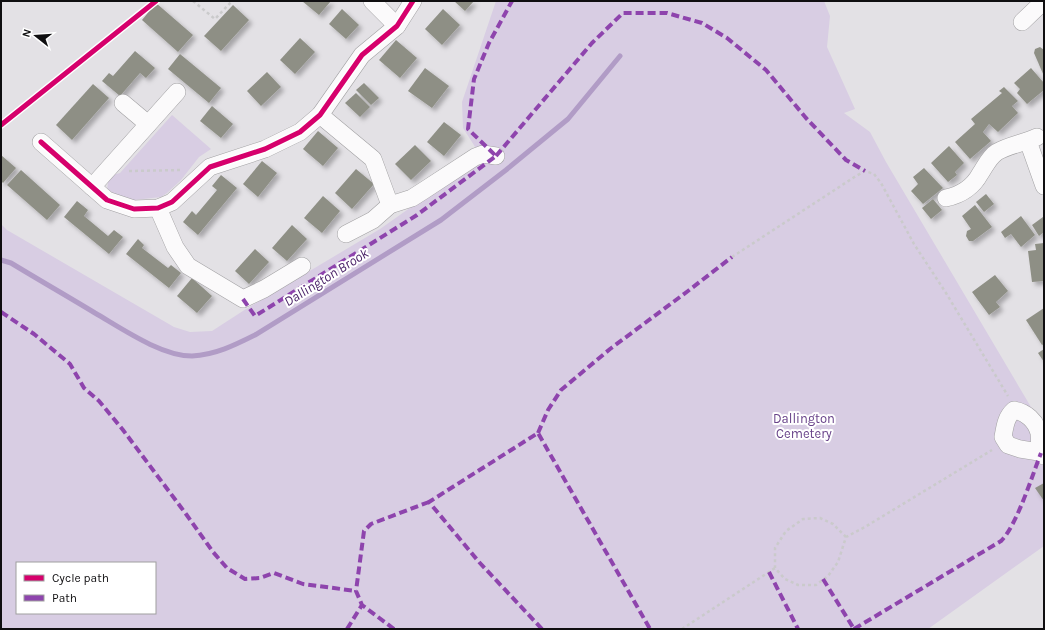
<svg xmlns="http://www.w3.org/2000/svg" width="1045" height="630" font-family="Karla,sans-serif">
  <defs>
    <filter id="shadow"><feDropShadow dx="3.5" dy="3.5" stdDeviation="2" flood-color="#0004"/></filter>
  </defs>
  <rect width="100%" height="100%" fill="#e3e1e5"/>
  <g fill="#d8cde3" fill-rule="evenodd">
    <path d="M496,1H824L830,16L827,47L855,109L844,113L870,132L886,162L1044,429V546L928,629H1V224L7,230L174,327L190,332L212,331L246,309L380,229L475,162L479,153L463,128L462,102ZM17,563H155V613H17Z"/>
    <polygon points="172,115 211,149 199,157 181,180 167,193 161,197 125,201 107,190 109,176 120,173"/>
  </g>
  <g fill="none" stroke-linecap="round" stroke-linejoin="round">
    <path stroke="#b19cc6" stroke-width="5" d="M1,260L11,263C39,280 67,296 95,313C121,328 161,356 192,356C215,355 235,345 255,335L441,220L506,170L568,119L620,56"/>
  </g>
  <g fill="#8e8f85" filter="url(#shadow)">
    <polygon points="302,1 331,1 319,15"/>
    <polygon points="454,1 474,1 465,11"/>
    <polygon points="156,3 193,35 178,52 142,20"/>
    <polygon points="233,5 249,20 221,51 204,36"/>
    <polygon points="342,9 359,25 346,39 329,24"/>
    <polygon points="443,9 460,25 442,45 425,29"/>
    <polygon points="300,38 315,52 295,74 280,60"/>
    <polygon points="396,40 417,58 400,78 379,60"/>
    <polygon points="1040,47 1044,50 1044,76 1034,53 1035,49"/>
    <polygon points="135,51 155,68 146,78 140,73 120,96 102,81 109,73 113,76"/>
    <polygon points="180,54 221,88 209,103 168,69"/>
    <polygon points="425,68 449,86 432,108 408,91"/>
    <polygon points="1031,68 1044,83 1044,90 1027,104 1017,93 1020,89 1014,83"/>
    <polygon points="267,72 281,87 261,106 247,91"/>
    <polygon points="364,83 379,98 371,105 356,90"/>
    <polygon points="93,84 109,98 72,140 56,125"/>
    <polygon points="1004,87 1018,101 1012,106 1018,113 998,132 989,124 983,132 991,141 970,159 955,142 975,124 971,119 1002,93 999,91"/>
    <polygon points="356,93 370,107 360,117 345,103"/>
    <polygon points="212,106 233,124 221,138 200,121"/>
    <polygon points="444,122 461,135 444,156 427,142"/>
    <polygon points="318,131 338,148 323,166 303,149"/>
    <polygon points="415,145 431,161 411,180 395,164"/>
    <polygon points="949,146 964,163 955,172 957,175 948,182 931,163"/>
    <polygon points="1,155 16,168 3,183 1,181"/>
    <polygon points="262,161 277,173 258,197 243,184"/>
    <polygon points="924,168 943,188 923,204 911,191 918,184 913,177"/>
    <polygon points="356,169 374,184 352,209 335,193"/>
    <polygon points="21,170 60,205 47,220 7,185"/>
    <polygon points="221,175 237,188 198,235 183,222 192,211 196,215 217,190 212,186"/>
    <polygon points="986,194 994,204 984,212 976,202"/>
    <polygon points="323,196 340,211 322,233 304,218"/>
    <polygon points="933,199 942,210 931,219 922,208"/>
    <polygon points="77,201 88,210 84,216 108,236 114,230 123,237 109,254 64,217"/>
    <polygon points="975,205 992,227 973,241 969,241 966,236 967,231 971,229 962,216"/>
    <polygon points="1021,216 1035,235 1021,247 1011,234 1005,238 1001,232"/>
    <polygon points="1043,217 1044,232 1039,236 1032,225"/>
    <polygon points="292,225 307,239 287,261 272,248"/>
    <polygon points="138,239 144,245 142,248 168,268 171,265 181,273 169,288 126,254"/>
    <polygon points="1044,243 1044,281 1032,282 1028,251 1036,250 1035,244"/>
    <polygon points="255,249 269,262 249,284 235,271"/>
    <polygon points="995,275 1008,291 996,302 1000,307 989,315 972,292"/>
    <polygon points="192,278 212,296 197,313 177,296"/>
    <polygon points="1044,308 1044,344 1042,345 1026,320"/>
    <polygon points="1044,349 1044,362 1038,353"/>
    <polygon points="1044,483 1044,501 1035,488"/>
  </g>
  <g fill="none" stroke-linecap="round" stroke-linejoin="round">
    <g stroke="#a2a1a3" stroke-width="18">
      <g id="minor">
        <polyline points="372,1 397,26"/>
        <polyline points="1022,22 1044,1"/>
        <polyline points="123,103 148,124"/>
        <polyline points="320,115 373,159 390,205"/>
        <polyline points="1028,141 1044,186"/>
        <polyline points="41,142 107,200 134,209 158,208 172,202 210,167 265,149 300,132 320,115 362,55 397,26 413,1"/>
        <polyline points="92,187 177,92"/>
        <path d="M946,198C960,195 973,187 980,174C985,167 989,157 997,152C1009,145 1024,143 1037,137"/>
        <polyline points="158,208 175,247 188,266 243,299 264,289 302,266"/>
        <polyline points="346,234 373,220 390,205 412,198 423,191 475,157 483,154 496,156"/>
        <path d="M1039,452C1039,446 1040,438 1039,433C1036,421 1026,412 1014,410C1006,417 1005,426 1003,437L1008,445L1020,449L1039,452L1044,456"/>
      </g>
    </g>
    <g stroke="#cacacb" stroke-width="2.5" stroke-dasharray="3 3" stroke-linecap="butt">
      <polyline points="193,1 215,19 232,1"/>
      <polyline points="129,171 182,170"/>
      <polyline points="732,257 856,176 865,171 874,174 881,183 914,244 946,293 1008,396"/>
      <polyline points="846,537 833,524 820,518 803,519 786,531 775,548 775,568 785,579 798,585 816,585 828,576 838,562 846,537 865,527 992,450"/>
      <polyline points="682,629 775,568"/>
    </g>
    <use href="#minor" stroke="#fbfafb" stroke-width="17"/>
    <g stroke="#8e44ad" stroke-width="4" stroke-dasharray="8 4" stroke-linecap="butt">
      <polyline points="496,156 592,43 623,13 667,13 702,23 727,38 766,70 806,118 846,160 865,171"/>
      <polyline points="243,299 255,316 417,215 496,156 468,129 474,79 489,43 512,1"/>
      <polyline points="1,312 34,334 70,364 84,388 99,401 123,430 186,514 213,552 227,568 245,579 260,578 274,573 303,584 356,591"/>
      <polyline points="538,433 548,410 561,390 610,349 688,291 732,257"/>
      <polyline points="769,572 798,629"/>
      <polyline points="823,579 854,629"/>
      <polyline points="347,629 362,605"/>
      <polyline points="394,629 362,605 356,591 364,531 371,524 429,502"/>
      <polyline points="542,629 479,562 429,502 538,433 650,629"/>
      <path d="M854,629L1001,541C1017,525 1032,476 1041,453"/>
    </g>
    <g stroke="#fff" stroke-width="8">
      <g id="cycleway">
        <polyline points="1,125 156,1"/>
        <polyline points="41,142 107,200 134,209 158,208 172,202 210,167 265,149 300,132 320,115 362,55 397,26 413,1"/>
      </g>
    </g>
    <use href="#cycleway" stroke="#d6006c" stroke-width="5"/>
  </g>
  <g text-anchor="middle" stroke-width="4" stroke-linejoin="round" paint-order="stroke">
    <g font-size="13" fill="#684289" stroke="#fff">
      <text x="804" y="423">Dallington<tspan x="804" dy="15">Cemetery</tspan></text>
    </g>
    <g font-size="14" font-style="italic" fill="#4a2268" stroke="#fff">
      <text transform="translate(326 277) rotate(-32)" y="5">Dallington Brook</text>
    </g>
  </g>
  <rect width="1045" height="630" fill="none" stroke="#0f0e10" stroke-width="4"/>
  <rect x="16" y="562" width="140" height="52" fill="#ffffff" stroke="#9f9f9f"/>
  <rect x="24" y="575" width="20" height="6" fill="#d6006c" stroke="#9f9f9f"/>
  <text x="52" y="582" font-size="12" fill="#0f0e10">Cycle path</text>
  <rect x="24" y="595" width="20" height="6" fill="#8e44ad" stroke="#9f9f9f"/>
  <text x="52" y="602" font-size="12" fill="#0f0e10">Path</text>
  <g transform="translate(36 36) rotate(287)" stroke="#ffffff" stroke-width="3" paint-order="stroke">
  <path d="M0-3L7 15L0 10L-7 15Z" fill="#0f0e10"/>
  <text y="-6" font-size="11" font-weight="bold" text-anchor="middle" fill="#0f0e10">N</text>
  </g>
</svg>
